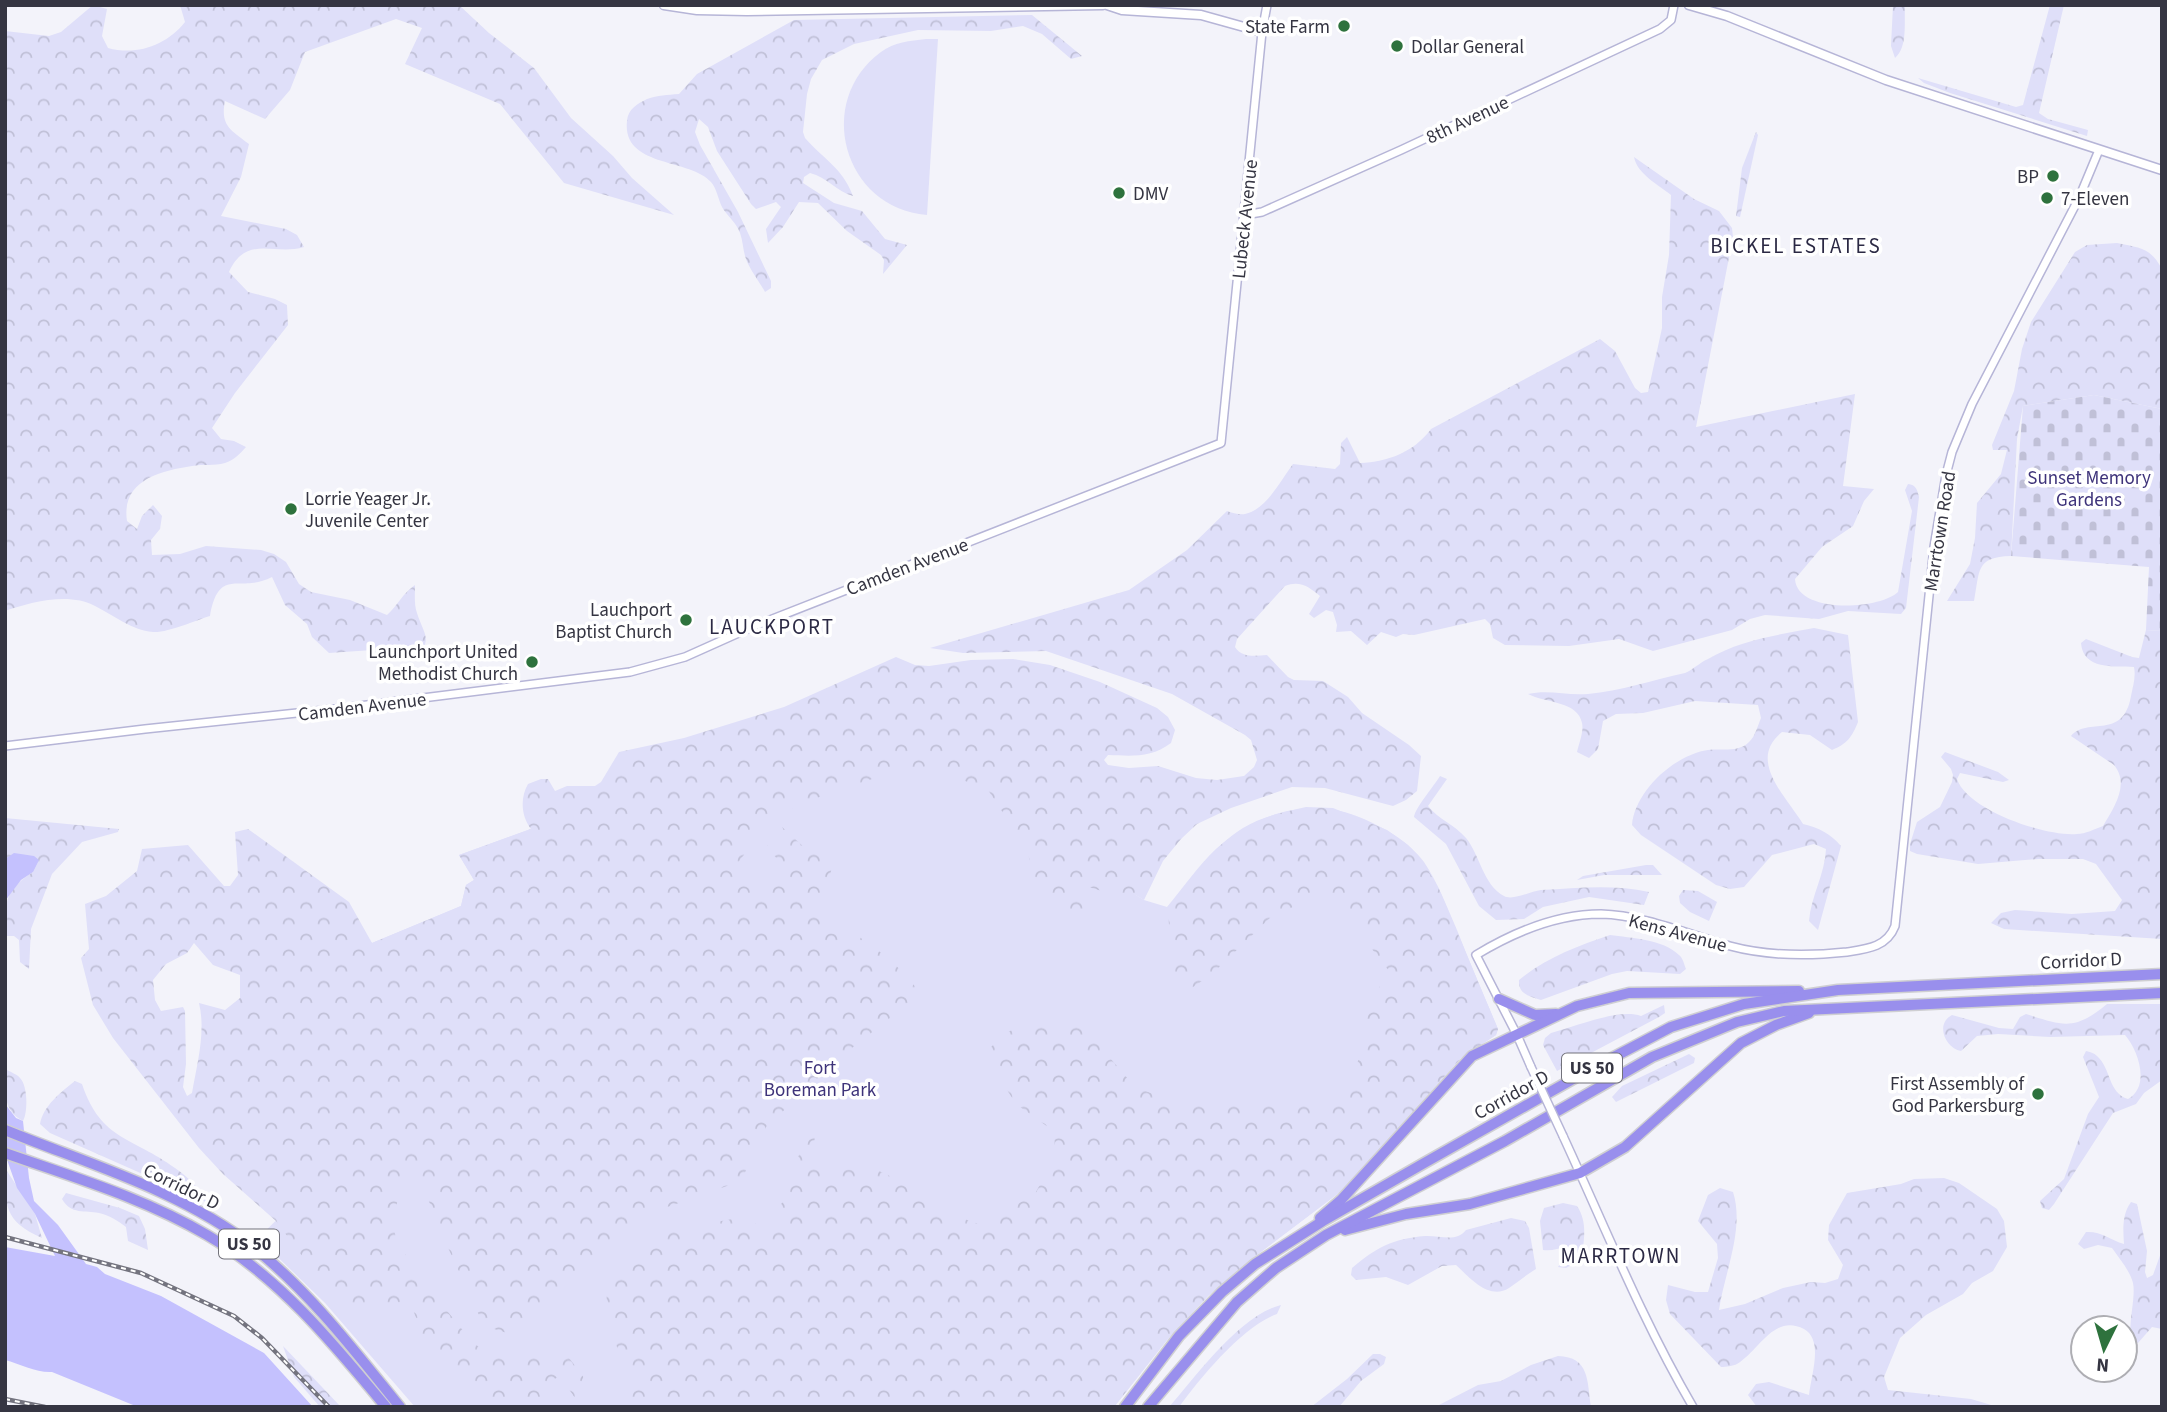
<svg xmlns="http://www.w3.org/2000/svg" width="2167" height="1412" font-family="'Source Sans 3',sans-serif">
  <defs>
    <pattern id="forest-crowns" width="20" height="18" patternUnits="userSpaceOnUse" patternTransform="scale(1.75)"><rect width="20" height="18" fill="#dfdff9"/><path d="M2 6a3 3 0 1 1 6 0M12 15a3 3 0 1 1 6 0" fill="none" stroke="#c0c0d7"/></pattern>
    <pattern id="cemetery-stones" width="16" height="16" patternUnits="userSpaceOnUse" patternTransform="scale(1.75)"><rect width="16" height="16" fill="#dfdff9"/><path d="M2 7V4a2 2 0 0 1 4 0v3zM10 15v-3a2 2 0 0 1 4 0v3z" fill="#c0c0d7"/></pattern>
  </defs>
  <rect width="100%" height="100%" fill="#f3f3fa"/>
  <g fill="#dfdff9">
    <path d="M926,39H938L927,215C843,208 814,101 881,52C894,42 910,41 926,39Z"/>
    <path d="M930,714L1057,846L1144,900L1167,907C1183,888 1198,866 1216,849C1257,812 1312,796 1364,819C1387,829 1409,842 1424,862C1438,883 1447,907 1457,930C1470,963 1484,996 1498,1029L1496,1035L1461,1058L1344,1189L1249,1261L1208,1296L1167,1340L1114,1407H415L325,1303L258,1238L291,1206L346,912L372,943L461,906L466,885L474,880L459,855L610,800Z"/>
  </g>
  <g fill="url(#forest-crowns)" fill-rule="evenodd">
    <path d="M93,5L107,9L102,36L108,48C137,56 167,45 185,22L180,5H459L489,33L534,68L571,118L613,156L632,178L674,215L564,183L500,104L405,64L422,28L396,19L305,52L290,90L265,119L225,101C220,126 231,130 249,144L241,177L221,216L286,229L297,235L304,247C274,256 246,234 229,272L248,292L275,299L287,305L288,325L235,393L212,428L221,439L234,441L246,447C240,454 234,460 225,463C214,466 203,464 192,466C159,471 121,481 127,521L137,529L142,516L153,505L162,516L160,529L151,540L152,555L180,554L206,546L261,550L274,554L286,562L299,584L311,592L350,600L387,615C398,605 403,593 415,585C415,594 414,605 417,613C424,635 434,640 414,659L387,649L329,653L312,637L307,624L285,605L272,577C240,594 219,565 210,616C196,620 168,633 153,632C131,630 115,616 95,606C69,592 31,602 5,611V31L49,36L61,32Z"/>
    <path d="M1893,5H1905C1904,22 1908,47 1895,58L1891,46Z"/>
    <polygon points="2050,5 2064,5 2039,113 2048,119 2088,130 2087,136 1950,93 1924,83 1918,78 2016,107 2023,105"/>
    <path d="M1032,15L1082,56L1071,59L1042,34L1023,26L991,31L918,30L854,44L822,60L811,79L807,94L803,132L805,138C825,161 841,166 853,196C837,192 827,177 810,173L804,177L803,183L834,203L862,211L885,239L907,245L883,274L884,260L881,255L847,231L818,203L799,202L783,227L768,243L766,229L781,207L776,202L756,209L751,204L717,151L708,127L699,119L695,132L700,145L738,212L771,281V288L765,292C759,281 750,270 746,259C743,251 743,241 740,233C736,222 727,216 722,207C718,199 717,189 711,182C690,158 622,168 627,121C628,109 637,104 647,99C658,95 667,95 679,94L697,74L794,20Z"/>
    <polygon points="1756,132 1758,135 1740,217 1736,216 1742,168"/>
    <path d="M1634,157L1694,199L1719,211L1732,228L1733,237L1696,427L1855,394L1843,486L1874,489L1864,501L1853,526L1822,547L1795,579C1797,614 1879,610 1898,592L1912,511L1905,490L1908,484C1916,485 1917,489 1919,497L1906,608L1901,614L1848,611L1819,619L1765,615L1750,619L1732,630L1653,651L1619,639L1569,646L1505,645L1493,638L1490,624L1485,619L1414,635L1403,634L1396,637L1381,632L1367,645L1351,631L1336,632L1337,625L1333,612L1326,610L1314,618L1309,614L1320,596C1309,587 1300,580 1285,586L1237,639L1235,647C1242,658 1255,656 1267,655L1288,677L1294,680L1323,681L1348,697L1362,713L1409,745L1421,756L1417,791L1406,800L1393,806L1325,788L1292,787L1231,808L1197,824L1181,839L1163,861L1144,900C1126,889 1132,894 1113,893C1091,891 1064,876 1049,861L1052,876L1096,916L1081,920L1056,905L1038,886L1026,848L988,790L927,766L875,778L802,803L769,821L732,871L749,885L769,879L783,865L766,847L782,827L806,849L828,850L833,863L822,908L828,933L858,936L891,960L921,993L910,1012L899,1011L829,1066L797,1100L768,1123L741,1181L656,1211L590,1273L524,1329L513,1335L488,1327L479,1315L444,1239L418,1174L401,1188L393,1218L396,1241L427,1286L473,1343L495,1357L522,1356L569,1307H572L533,1354L537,1358L553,1353L569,1358L583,1376L585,1400L577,1401L560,1376L538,1388L543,1407H484L428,1349L410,1302L350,1304L334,1299L276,1221L223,1174L199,1148L113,1038L93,1005L81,958L89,949L85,904L106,896L137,871L142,849L188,845L224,886H230L238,875L235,832L248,829L349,902L372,943L461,906L466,885L474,880L459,855L531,829C521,816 520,798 528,784L541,779H548L555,791L567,786H595L601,782L619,752L684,738L784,707L896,657L915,665L929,666L971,660L1013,659L1050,665L1100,682L1157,708L1168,717L1175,730L1171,743C1151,758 1132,756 1108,755L1104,760L1108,765L1129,768L1158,766L1196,778L1217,780L1244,776L1254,767L1257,760L1251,740L1245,735L1172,694L1046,651L963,653L930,648L1129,590L1187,550L1227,511C1232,513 1240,515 1245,514C1266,510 1281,480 1293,464L1335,469L1340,464L1341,443L1347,437L1360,463C1388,462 1414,452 1431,429L1600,339L1615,351L1635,388L1641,393L1648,392L1662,328V297L1669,255L1671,195C1659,185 1637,174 1634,157ZM194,943L213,965L240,975V998L225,1010L199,1003C206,1032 197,1064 192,1093L187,1096L183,1087L186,1064L185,1011L183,1007L161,1011L155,1000L153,980L166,964L187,953Z"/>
    <path d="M2117,243C2140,248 2150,247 2162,269V409L2094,395L2023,406L2017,439L2011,556C1975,557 1980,571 1974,601H1947L1970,564L1975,538L1977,503L2001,474L2007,450H1993L1992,445L2014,391L2022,349L2031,322L2075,252L2087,245Z"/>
    <path d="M1814,628L1848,635L1858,722C1852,737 1847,744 1832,750L1810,735L1782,732C1747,760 1785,795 1803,824C1819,828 1830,833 1841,846L1818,930L1809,921C1811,896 1825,874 1826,849L1814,844L1772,855L1744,887L1730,889L1716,885L1641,835L1632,825C1635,791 1674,755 1708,750C1721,748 1739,753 1749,742C1755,737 1758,725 1761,718L1758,705L1695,701L1643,713L1616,714L1603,721L1598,749L1589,758L1577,752C1579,743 1584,731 1582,723C1578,701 1545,703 1528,694C1549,689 1567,696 1588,694C1620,691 1653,680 1685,673C1694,669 1699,663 1708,659C1740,640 1778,635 1814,628Z"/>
    <path d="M2146,630L2162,631V939L2004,929L1991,923L2001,913L2015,910L2072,914L2115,911L2122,900L2096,864L2083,859H2038L1978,864L1917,854L1910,851V844L1917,822L1940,807L1952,782L1953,775L1951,769L1941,757L1945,752L1998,772L2009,780L2003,782L1960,773L1957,779C1967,810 2046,837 2077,834C2085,834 2095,829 2103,826C2114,808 2130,784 2114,765L2071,736C2088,716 2123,741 2131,696C2133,686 2136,677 2134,667C2114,666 2083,670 2081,643L2086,639L2132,657L2139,658Z"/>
    <path d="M1440,776L1447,779L1428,806C1438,819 1455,825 1466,838C1480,855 1483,885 1504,896C1513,901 1531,891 1541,890C1577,888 1614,884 1649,892L1644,905L1589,897L1543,907L1524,919L1496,920L1479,906L1446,844L1414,817C1415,808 1434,786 1440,776Z"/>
    <path d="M1306,807L1333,808L1387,830L1408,845L1423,862L1439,889L1498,1029L1496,1035L1461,1058L1344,1189L1249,1261L1208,1296L1167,1340L1114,1407H633L628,1380L606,1314L607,1288L633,1261L672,1230L738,1218L769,1228L794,1179L798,1157L813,1129L817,1131L806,1169L877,1170L930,1195L959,1217L984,1226L1036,1192L1054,1158L1055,1132L1016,1104L984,1054L1005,1033L1039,1019L1079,1022L1135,1087L1174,1102L1283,1106L1344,1098L1361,1053L1367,1008L1389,971L1328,892L1272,916L1212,974L1186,992L1172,982L1168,907C1191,879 1212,847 1243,828C1262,816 1285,812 1306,807Z"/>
    <path d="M5,818L119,829L118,832L82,842L52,874L31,929L29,969L20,962L19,940L14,936H5C5,904 3,891 33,872L5,859Z"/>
    <polygon points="1646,865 1653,865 1662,875 1604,875 1577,880 1583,876"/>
    <polygon points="1683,890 1698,891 1717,902 1709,921 1690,912 1680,903 1679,896"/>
    <path d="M1610,935C1631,938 1663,939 1679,955C1683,958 1684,964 1686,969L1680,974L1627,971L1612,974L1541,1000C1529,996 1518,994 1519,980C1546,958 1577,946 1610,935Z"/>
    <path d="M2107,1004H2162V1080L2144,1093L2136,1104L2113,1113L2054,1204L2049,1210L2042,1208L2040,1201L2064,1179L2088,1114L2099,1097L2083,1057L2086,1051C2090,1052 2094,1053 2097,1056C2111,1068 2108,1093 2128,1099C2151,1086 2138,1050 2125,1035L2050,1037L1998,1034L1977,1036L1961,1051C1945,1048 1935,1024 1952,1015L1999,1028L2013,1029L2020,1017L2026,1014C2064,1026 2074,1031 2107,1004Z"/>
    <path d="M1664,1005L1665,1013L1659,1017L1557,1071L1543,1045L1545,1038L1551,1033C1574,1027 1619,1008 1641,1016Z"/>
    <polygon points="1689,1054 1695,1058 1694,1063 1616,1102 1612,1097 1622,1086"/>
    <path d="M5,1069C10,1072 17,1074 20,1078C28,1086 28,1113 23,1121C2,1110 5,1090 5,1069Z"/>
    <path d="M75,1081L82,1084C101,1141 133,1137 175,1168C190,1178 202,1193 215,1206L50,1133L40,1124C43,1106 61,1092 75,1081Z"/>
    <path d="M5,1168L35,1214L42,1238C4,1221 5,1206 5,1168Z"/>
    <path d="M1944,1178L1959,1183L1997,1209L2004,1221L2007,1247L1993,1271L1972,1283L1963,1294L1926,1315L1900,1338L1884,1377L1888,1390L1971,1399L1998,1407H1757L1748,1395L1756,1384L1769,1382L1809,1395C1811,1376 1824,1340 1804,1329C1774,1313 1759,1351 1737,1364C1733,1366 1726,1367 1721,1367L1670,1314L1666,1300L1668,1285L1695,1292H1708L1718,1258L1717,1244L1698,1221L1708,1195L1720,1188L1733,1192C1745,1229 1724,1274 1719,1310L1745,1304L1783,1288L1811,1282L1825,1283L1838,1279L1843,1265L1828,1240L1829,1225L1847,1193L1901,1184L1914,1179Z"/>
    <path d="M66,1193L120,1208L139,1216L145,1229L148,1250L128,1241L126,1227C118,1221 109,1215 99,1213C85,1210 71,1215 62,1199Z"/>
    <path d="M2131,1202L2137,1204L2147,1251L2145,1272L2147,1278L2153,1275L2162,1250V1329L2152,1327L2138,1343L2131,1341C2128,1322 2136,1297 2133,1283C2130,1271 2119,1258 2112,1248L2098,1245L2084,1249L2078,1244L2086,1232C2101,1231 2110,1240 2124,1244C2123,1230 2122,1214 2131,1202Z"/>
    <path d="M1563,1203L1577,1206C1588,1222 1584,1242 1581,1260L1566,1268L1558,1267L1562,1261L1575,1256L1573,1249C1563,1245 1554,1252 1543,1250L1540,1221L1544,1208Z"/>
    <path d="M1511,1218L1525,1221L1529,1228L1536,1269C1526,1275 1518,1282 1509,1288C1489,1301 1469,1277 1456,1265L1442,1266L1408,1285L1386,1277L1356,1280L1351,1275L1352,1268C1377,1247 1392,1239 1425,1236C1439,1235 1456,1243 1466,1230Z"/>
    <path d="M1281,1305L1277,1314C1243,1326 1201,1377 1179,1407H1169C1197,1375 1240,1315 1281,1305Z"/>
    <polygon points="283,1346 341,1407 320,1407 294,1377"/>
    <polygon points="1373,1354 1380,1354 1386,1357 1384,1364 1361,1381 1339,1407 1311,1407 1347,1379"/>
    <path d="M1558,1356C1590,1357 1587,1381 1591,1407H1425L1439,1405L1478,1385L1501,1381L1531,1365Z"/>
  </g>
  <polygon fill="url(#cemetery-stones)" points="2094,395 2162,409 2162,631 2146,630 2149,567 2011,556 2023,406"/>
  <g fill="#c4c1fe">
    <polygon points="14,853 34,856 39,860 33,872 21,880 5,901 5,859"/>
    <path d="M5,1104L16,1118L23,1121L29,1178L34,1201L58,1225L86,1264L97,1267L105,1274L161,1296L264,1353L313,1407H138L52,1372C37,1373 20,1364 5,1360V1247L55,1256L35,1214L17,1188L5,1154Z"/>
  </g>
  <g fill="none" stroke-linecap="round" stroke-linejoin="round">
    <g stroke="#b6b5d7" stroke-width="10">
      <g id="tertiary">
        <polyline points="1245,215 1262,212 1401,150 1660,29 1671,20 1674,5"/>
        <polyline points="5,746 145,729 335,709 630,672 685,657 752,627 1221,443 1262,32 1267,5"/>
        <path d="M1531,1067L1517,1035L1476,955C1514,932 1557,914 1601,914C1643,915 1690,935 1730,946C1767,956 1809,956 1847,952C1867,949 1887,947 1895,926L1934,547L1946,475L1952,452L1972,404L2079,198L2099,150"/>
        <path d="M1563,1136C1605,1227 1642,1320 1693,1407"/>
      </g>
    </g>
    <g stroke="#b6b5d7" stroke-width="11">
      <g id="secondary">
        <polyline points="664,5 697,10 747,11 1103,5"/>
        <polyline points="1107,5 1122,10 1201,15 1262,32"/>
        <polyline points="1689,5 1727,16 1886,80 2162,170"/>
      </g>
    </g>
    <g stroke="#cfcfd2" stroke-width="13">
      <g id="motorway">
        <polyline points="1499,999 1535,1015 1556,1014"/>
        <path d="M5,1130C88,1164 180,1190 252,1246C309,1291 354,1350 400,1407"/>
        <path d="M5,1153C73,1177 144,1198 207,1235C279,1277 333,1343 386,1407"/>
        <polyline points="1320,1218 1341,1200 1472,1056 1577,1006 1629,993 1799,991"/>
        <polyline points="1345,1230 1406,1214 1470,1204 1580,1173 1625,1147 1741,1043 1776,1025 1809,1013"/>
        <polyline points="1125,1407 1179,1336 1222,1292 1255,1264 1323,1221 1426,1162 1589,1070 1671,1027 1744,1004 1838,990 2162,974"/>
        <polyline points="1148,1407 1237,1302 1276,1268 1326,1235 1505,1141 1652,1057 1737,1022 1784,1011 2162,993"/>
      </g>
    </g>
    <use href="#tertiary" stroke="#fff" stroke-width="7"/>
    <use href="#secondary" stroke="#fff" stroke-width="8"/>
    <use href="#motorway" stroke="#998fed" stroke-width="10"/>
    <g stroke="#74747f" stroke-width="4.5">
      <g id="rail">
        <polyline points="5,1237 141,1273 234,1316 262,1338 329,1407"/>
        <polyline points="5,1399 45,1407"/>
      </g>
    </g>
    <use href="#rail" stroke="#fff" stroke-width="2" stroke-dasharray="5" stroke-linecap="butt"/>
    <g stroke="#b6b5d7" stroke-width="10" stroke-linecap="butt">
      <polyline id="tertiary-bridge" points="1531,1067 1563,1136"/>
    </g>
    <use href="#tertiary-bridge" stroke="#fff" stroke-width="7"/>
  </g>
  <g fill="#2e723d" stroke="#fff" stroke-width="2.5">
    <circle cx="1344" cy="26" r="7"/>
    <circle cx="1397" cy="46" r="7"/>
    <circle cx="2053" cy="176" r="7"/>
    <circle cx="1119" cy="193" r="7"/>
    <circle cx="2047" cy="198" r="7"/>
    <circle cx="291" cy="509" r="7"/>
    <circle cx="686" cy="620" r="7"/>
    <circle cx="532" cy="662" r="7"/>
    <circle cx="2038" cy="1094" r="7"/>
  </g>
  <g text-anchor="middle" stroke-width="7" stroke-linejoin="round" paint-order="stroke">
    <g fill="#fff" stroke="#72727b" stroke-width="2">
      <rect x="1562" y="1053.5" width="60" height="29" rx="5"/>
      <rect x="219" y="1229.5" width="60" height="29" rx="5"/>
    </g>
    <g font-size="18" font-weight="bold" fill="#353542">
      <text x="1592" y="1074">US 50</text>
      <text x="249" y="1250">US 50</text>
    </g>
    <g font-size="19" fill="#353542" stroke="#fff" text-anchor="end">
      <text x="1330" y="33">State Farm</text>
      <text x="1411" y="53" text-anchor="start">Dollar General</text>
      <text x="2039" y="183">BP</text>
      <text x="1133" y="200" text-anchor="start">DMV</text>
      <text x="2061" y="205" text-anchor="start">7-Eleven</text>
      <text x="305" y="505" text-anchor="start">Lorrie Yeager Jr.<tspan x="305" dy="22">Juvenile Center</tspan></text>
      <text x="672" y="616">Lauchport<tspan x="672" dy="22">Baptist Church</tspan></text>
      <text x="518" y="658">Launchport United<tspan x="518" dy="22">Methodist Church</tspan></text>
      <text x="2024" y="1090">First Assembly of<tspan x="2024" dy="22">God Parkersburg</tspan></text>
    </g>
    <g font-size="19" fill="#353542" stroke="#fff">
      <text transform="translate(1467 119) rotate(-25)" y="7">8th Avenue</text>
      <text transform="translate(1244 219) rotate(-84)" y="7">Lubeck Avenue</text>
      <text transform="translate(1939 531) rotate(-81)" y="7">Marrtown Road</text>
      <text transform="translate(907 566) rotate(-21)" y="7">Camden Avenue</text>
      <text transform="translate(362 706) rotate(-7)" y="7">Camden Avenue</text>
      <text transform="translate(1678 932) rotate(15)" y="7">Kens Avenue</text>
      <text transform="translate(2081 960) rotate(-3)" y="7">Corridor D</text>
      <text transform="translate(1511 1094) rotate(-29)" y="7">Corridor D</text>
      <text transform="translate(182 1186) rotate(26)" y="7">Corridor D</text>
    </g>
    <g font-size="19" fill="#3e337a" stroke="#fff">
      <text x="2089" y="484">Sunset Memory<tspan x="2089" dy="22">Gardens</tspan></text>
      <text x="820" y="1074">Fort<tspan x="820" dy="22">Boreman Park</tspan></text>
    </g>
    <g font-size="21" letter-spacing="2" fill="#2b2944" stroke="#fff">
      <text x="1796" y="253">BICKEL ESTATES</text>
      <text x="772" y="634">LAUCKPORT</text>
      <text x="1621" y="1263">MARRTOWN</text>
    </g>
  </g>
  <rect width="2167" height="1412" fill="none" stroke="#353542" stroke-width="14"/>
  <g transform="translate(2104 1349) rotate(185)"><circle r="33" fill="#ffffff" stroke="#aeaeb3" stroke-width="2"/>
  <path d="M0-5L12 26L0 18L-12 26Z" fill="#2e723d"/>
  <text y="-10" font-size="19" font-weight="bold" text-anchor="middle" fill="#353542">N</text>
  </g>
</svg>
